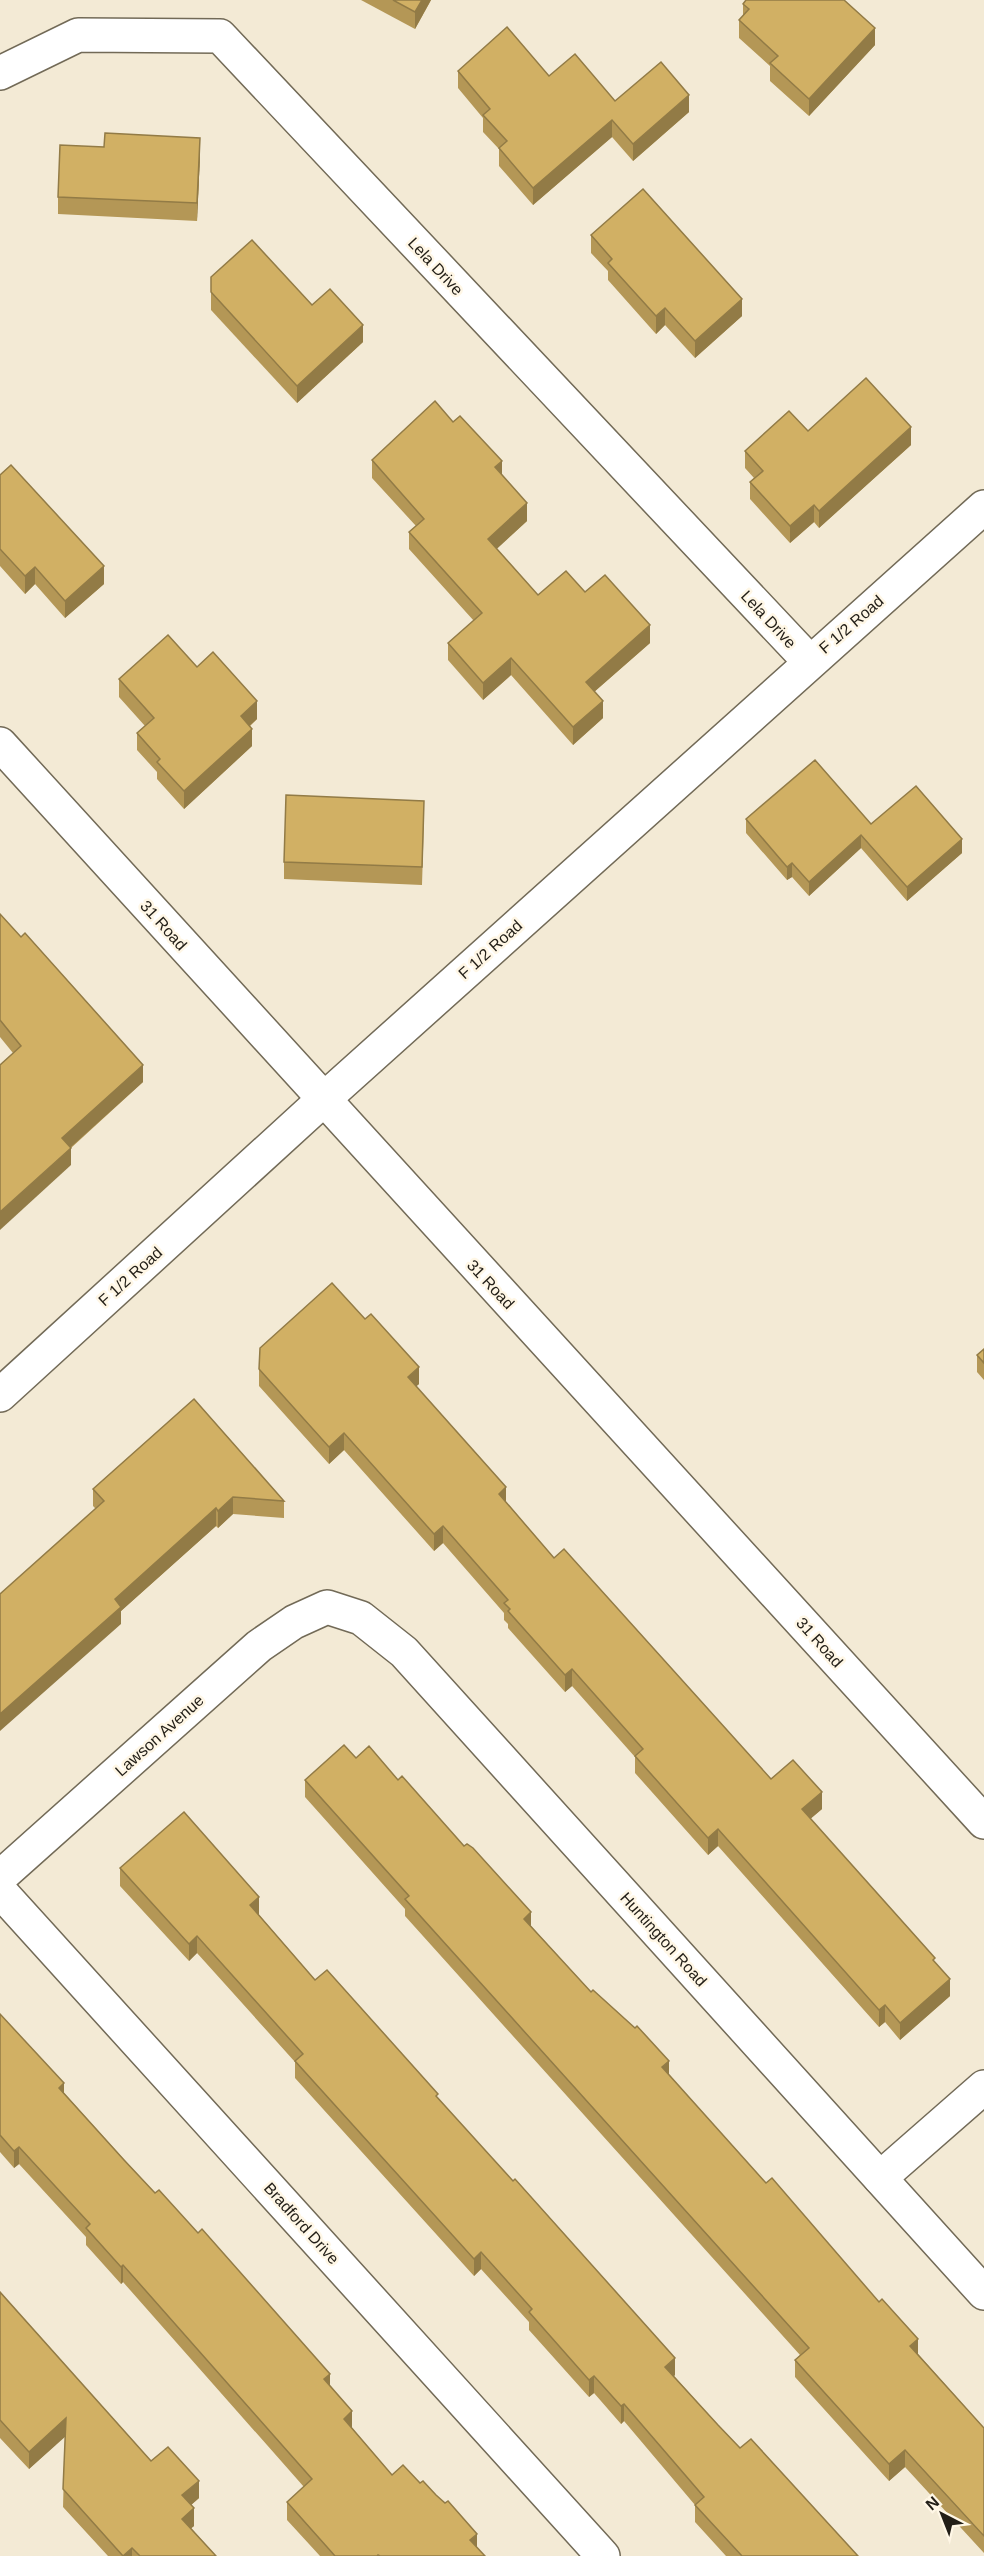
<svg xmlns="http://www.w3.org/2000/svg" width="984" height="2556" font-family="Helvetica,sans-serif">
  <rect width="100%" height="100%" fill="#f3ead5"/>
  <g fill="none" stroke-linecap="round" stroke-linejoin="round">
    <g stroke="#726a57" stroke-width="36">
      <g id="minor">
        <polyline points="0,73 78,35 220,36 809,661"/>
        <polyline points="0,1877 259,1646 294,1622 327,1607 361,1618 404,1652 984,2293"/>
        <polyline points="0,1891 603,2556"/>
        <polyline points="880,2178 984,2087"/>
      </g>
    </g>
    <g stroke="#726a57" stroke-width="36">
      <g id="tertiary">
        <polyline points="0,744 984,1822"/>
        <polyline points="0,1395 323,1100 984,507"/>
      </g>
    </g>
    <use href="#minor" stroke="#fff" stroke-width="33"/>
    <use href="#tertiary" stroke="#fff" stroke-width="33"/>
  </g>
  <g fill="#b49756">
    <polygon points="361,0 431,0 415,29"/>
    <polygon points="743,4 875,45 809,116 770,81 770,66 739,38 739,20 743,17"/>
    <polygon points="458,71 549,76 615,101 689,112 633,161 612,137 533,205 499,166 499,149 483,132 483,118 458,88"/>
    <polygon points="200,156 197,221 58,214 58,197"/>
    <polygon points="591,235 742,316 695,358 665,325 656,334 608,280 608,271 591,253"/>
    <polygon points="211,277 312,305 363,342 297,403 211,310"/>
    <polygon points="808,431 911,445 819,528 814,522 790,543 750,499 750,482 754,478 745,468 745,451"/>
    <polygon points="372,460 502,475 527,521 496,549 538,595 585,592 650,643 594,692 603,718 573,745 511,675 483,700 448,660 448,643 474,621 409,549 409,532 416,526 372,478"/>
    <polygon points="0,475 104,584 65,618 35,584 25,594 0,566"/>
    <polygon points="197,667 257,719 250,726 252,746 184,809 157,779 157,772 137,750 137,733 145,726 119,697 119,679"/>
    <polygon points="424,818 422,885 284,879 284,862"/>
    <polygon points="746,819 871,824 962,853 907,901 861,848 809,896 792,877 787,880 746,833"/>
    <polygon points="0,914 143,1082 71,1148 71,1165 13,1053 0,1037"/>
    <polygon points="984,1349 984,1380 977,1372 977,1355"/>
    <polygon points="259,1369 419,1384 416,1386 506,1502 554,1558 771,1779 822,1809 810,1819 935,1962 950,1996 900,2040 885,2022 879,2027 718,1846 708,1855 635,1773 635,1757 572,1686 565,1692 508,1628 508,1624 504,1620 504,1613 443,1543 434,1551 344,1450 329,1464 259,1386"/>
    <polygon points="194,1399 284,1501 284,1518 233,1514 218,1528 216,1526 121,1611 121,1624 96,1509 93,1506 93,1489"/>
    <polygon points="356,1758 398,1780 591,1992 669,2075 984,2428 984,2553 905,2467 889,2481 795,2377 795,2360 800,2355 405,1916 405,1909 305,1797 305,1780"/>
    <polygon points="120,1868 259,1914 259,1915 315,1980 438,2098 675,2375 674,2376 718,2425 740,2448 858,2556 726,2556 695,2522 695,2505 624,2421 621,2424 594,2393 589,2397 529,2330 529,2322 481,2269 474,2276 295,2078 295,2062 197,1953 189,1961 120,1886"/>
    <polygon points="0,2014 64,2093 330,2387 352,2428 392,2475 477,2548 485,2556 320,2556 287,2520 287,2502 304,2487 123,2282 121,2284 86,2245 86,2237 19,2164 14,2168 0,2152"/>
    <polygon points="0,2292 151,2461 199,2498 191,2505 194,2526 191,2528 216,2556 108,2556 63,2507 65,2436 29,2469 0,2438"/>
  </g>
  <g fill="#927b46">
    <polygon points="422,0 431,0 415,29 415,12"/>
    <polygon points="875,28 875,45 809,116 809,99"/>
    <polygon points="689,95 689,112 633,161 633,144"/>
    <polygon points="612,120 612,137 533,205 533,188"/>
    <polygon points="200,138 200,156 197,221 197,203"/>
    <polygon points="742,299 742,316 695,358 695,341"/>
    <polygon points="665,308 665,325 656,334 656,316"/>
    <polygon points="363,325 363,342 297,403 297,386"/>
    <polygon points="911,427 911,445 819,528 819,511"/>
    <polygon points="502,461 502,478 495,467"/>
    <polygon points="527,503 527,521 488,557 488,539"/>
    <polygon points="814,505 814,522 790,543 790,526"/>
    <polygon points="104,566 104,584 65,618 65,601"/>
    <polygon points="35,567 35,584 25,594 25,576"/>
    <polygon points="650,625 650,643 586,699 586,682"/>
    <polygon points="511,658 511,675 483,700 483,683"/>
    <polygon points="257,701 257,719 241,733 241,716"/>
    <polygon points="603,701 603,718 573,745 573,727"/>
    <polygon points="252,729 252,746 184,809 184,791"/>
    <polygon points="861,835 861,848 809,896 809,882"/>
    <polygon points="962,839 962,853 907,901 907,887"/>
    <polygon points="792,863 792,877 787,880 787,867"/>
    <polygon points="143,1065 143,1082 62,1155 62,1138"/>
    <polygon points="71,1148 71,1165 0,1230 0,1212"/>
    <polygon points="419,1367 419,1384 408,1394 408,1377"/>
    <polygon points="344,1433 344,1450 329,1464 329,1447"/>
    <polygon points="506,1487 506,1504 499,1494"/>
    <polygon points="233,1497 233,1514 218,1528 218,1511"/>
    <polygon points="216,1508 216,1526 121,1611 121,1624 0,1731 0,1714 115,1599"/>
    <polygon points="443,1526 443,1543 434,1551 434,1534"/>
    <polygon points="572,1669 572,1686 565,1692 565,1675"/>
    <polygon points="822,1792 822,1809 802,1826 802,1809"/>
    <polygon points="718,1829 718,1846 708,1855 708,1838"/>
    <polygon points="259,1897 259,1914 250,1922 250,1905"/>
    <polygon points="531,1912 531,1930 524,1919"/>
    <polygon points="197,1936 197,1953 189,1961 189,1944"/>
    <polygon points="950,1979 950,1996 900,2040 900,2023"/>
    <polygon points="885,2005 885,2022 879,2027 879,2010"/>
    <polygon points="669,2061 669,2079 662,2067"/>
    <polygon points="64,2083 64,2100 59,2088"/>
    <polygon points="19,2147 19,2164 14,2168 14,2151"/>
    <polygon points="481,2252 481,2269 474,2276 474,2259"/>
    <polygon points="123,2265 123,2282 121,2284 121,2267"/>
    <polygon points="918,2339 918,2356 910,2346"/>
    <polygon points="675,2358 675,2375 665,2384 665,2367"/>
    <polygon points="330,2374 330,2391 324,2379"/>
    <polygon points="594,2376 594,2393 589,2397 589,2380"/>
    <polygon points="624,2404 624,2421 621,2424 621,2406"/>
    <polygon points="352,2411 352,2429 344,2419"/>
    <polygon points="66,2418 66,2436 29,2469 29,2452"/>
    <polygon points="905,2450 905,2467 889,2481 889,2464"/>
    <polygon points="199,2481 199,2498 182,2513 182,2495"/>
    <polygon points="194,2508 194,2526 182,2536 182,2519"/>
    <polygon points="477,2534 477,2551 470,2540"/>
    <polygon points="132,2548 132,2556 123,2556"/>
  </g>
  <g fill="#d1b064" stroke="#927b46" stroke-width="1.5">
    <polygon points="393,0 422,0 415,12"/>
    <polygon points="746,0 844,0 875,28 809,99 770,63 778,56 739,20 749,9 743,4"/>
    <polygon points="507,27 549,76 575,54 615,101 661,62 689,95 633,144 612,120 533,188 499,148 507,141 483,115 490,109 458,71"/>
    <polygon points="105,133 200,138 197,203 58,197 60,145 104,147"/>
    <polygon points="643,189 742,299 695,341 665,308 656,316 608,263 612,259 591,235"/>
    <polygon points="252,240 312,305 330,289 363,325 297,386 211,292 211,277"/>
    <polygon points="866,378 911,427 819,511 814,505 790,526 750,482 763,471 745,451 789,411 808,431"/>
    <polygon points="435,401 453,422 460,416 502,461 495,467 527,503 488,539 538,595 566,571 585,592 605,575 650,625 586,682 603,701 573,727 511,658 483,683 448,643 482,613 409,532 424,519 372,460"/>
    <polygon points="11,465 104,566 65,601 35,567 25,576 0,549 0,475"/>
    <polygon points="168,635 197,667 213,652 257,701 241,716 252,729 184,791 157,762 160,759 137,733 154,718 119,679"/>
    <polygon points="815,760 871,824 916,786 962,839 907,887 861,835 809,882 792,863 787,867 746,819"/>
    <polygon points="286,795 424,801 422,867 284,862"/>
    <polygon points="0,914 21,937 25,933 143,1065 62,1138 71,1148 0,1212 0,1065 21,1046 0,1020"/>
    <polygon points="332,1283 365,1319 371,1314 419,1367 408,1377 506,1487 499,1494 554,1558 564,1549 771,1779 793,1760 822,1792 802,1809 935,1958 933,1960 950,1979 900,2023 885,2005 879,2010 718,1829 708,1838 635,1756 643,1749 572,1669 565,1675 508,1611 510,1609 504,1603 508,1600 443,1526 434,1534 344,1433 329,1447 259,1369 260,1348"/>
    <polygon points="984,1349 984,1363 977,1355"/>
    <polygon points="194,1399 284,1501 233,1497 218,1511 216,1508 115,1599 121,1607 0,1714 0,1594 104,1501 93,1489"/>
    <polygon points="344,1745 356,1758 369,1746 398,1780 402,1776 464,1846 467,1844 473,1848 531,1912 524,1919 591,1992 593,1990 635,2028 637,2026 669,2061 662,2067 705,2115 766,2183 772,2178 879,2302 882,2299 918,2339 910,2346 984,2428 984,2536 905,2450 889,2464 795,2360 809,2348 405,1899 409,1896 305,1780"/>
    <polygon points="184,1812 259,1897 250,1905 315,1980 327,1970 438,2094 436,2096 513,2181 515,2179 675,2358 665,2367 718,2425 740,2448 751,2439 858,2556 742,2556 695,2505 704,2497 624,2404 621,2406 594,2376 589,2380 529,2312 532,2309 481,2252 474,2259 295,2061 303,2054 197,1936 189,1944 120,1868"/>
    <polygon points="0,2014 64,2083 59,2088 124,2160 155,2193 159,2190 198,2233 202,2229 330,2374 324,2379 352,2411 344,2419 392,2475 403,2465 420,2483 423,2481 436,2495 445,2503 448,2501 477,2534 470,2540 485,2556 380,2556 378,2555 377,2556 335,2556 287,2502 312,2479 123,2265 121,2267 86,2228 90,2224 19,2147 14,2151 0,2135"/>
    <polygon points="0,2292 151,2461 168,2447 199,2481 182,2495 194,2508 182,2519 216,2556 140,2556 132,2548 123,2556 63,2489 66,2418 29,2452 0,2420"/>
  </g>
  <g text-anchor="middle" stroke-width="5" stroke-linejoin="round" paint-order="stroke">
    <g font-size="16" fill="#221e17" stroke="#fff7e6">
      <text transform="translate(436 266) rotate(47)" y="6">Lela Drive</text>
      <text transform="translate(769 619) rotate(47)" y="6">Lela Drive</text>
      <text transform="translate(851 624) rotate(-41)" y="6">F 1/2 Road</text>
      <text transform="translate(164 925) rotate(48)" y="6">31 Road</text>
      <text transform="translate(490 949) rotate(-42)" y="6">F 1/2 Road</text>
      <text transform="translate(130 1276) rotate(-42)" y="6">F 1/2 Road</text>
      <text transform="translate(491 1284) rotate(47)" y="6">31 Road</text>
      <text transform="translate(820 1642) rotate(48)" y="6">31 Road</text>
      <text transform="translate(159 1735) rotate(-42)" y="6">Lawson Avenue</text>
      <text transform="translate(664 1939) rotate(48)" y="6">Huntington Road</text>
      <text transform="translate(302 2223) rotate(48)" y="6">Bradford Drive</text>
    </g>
  </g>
  <g transform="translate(942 2514) rotate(318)" stroke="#fff7e6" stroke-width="4.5" paint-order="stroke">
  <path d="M0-4.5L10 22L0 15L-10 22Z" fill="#221e17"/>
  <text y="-9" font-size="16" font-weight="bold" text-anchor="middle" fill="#221e17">N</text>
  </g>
</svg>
